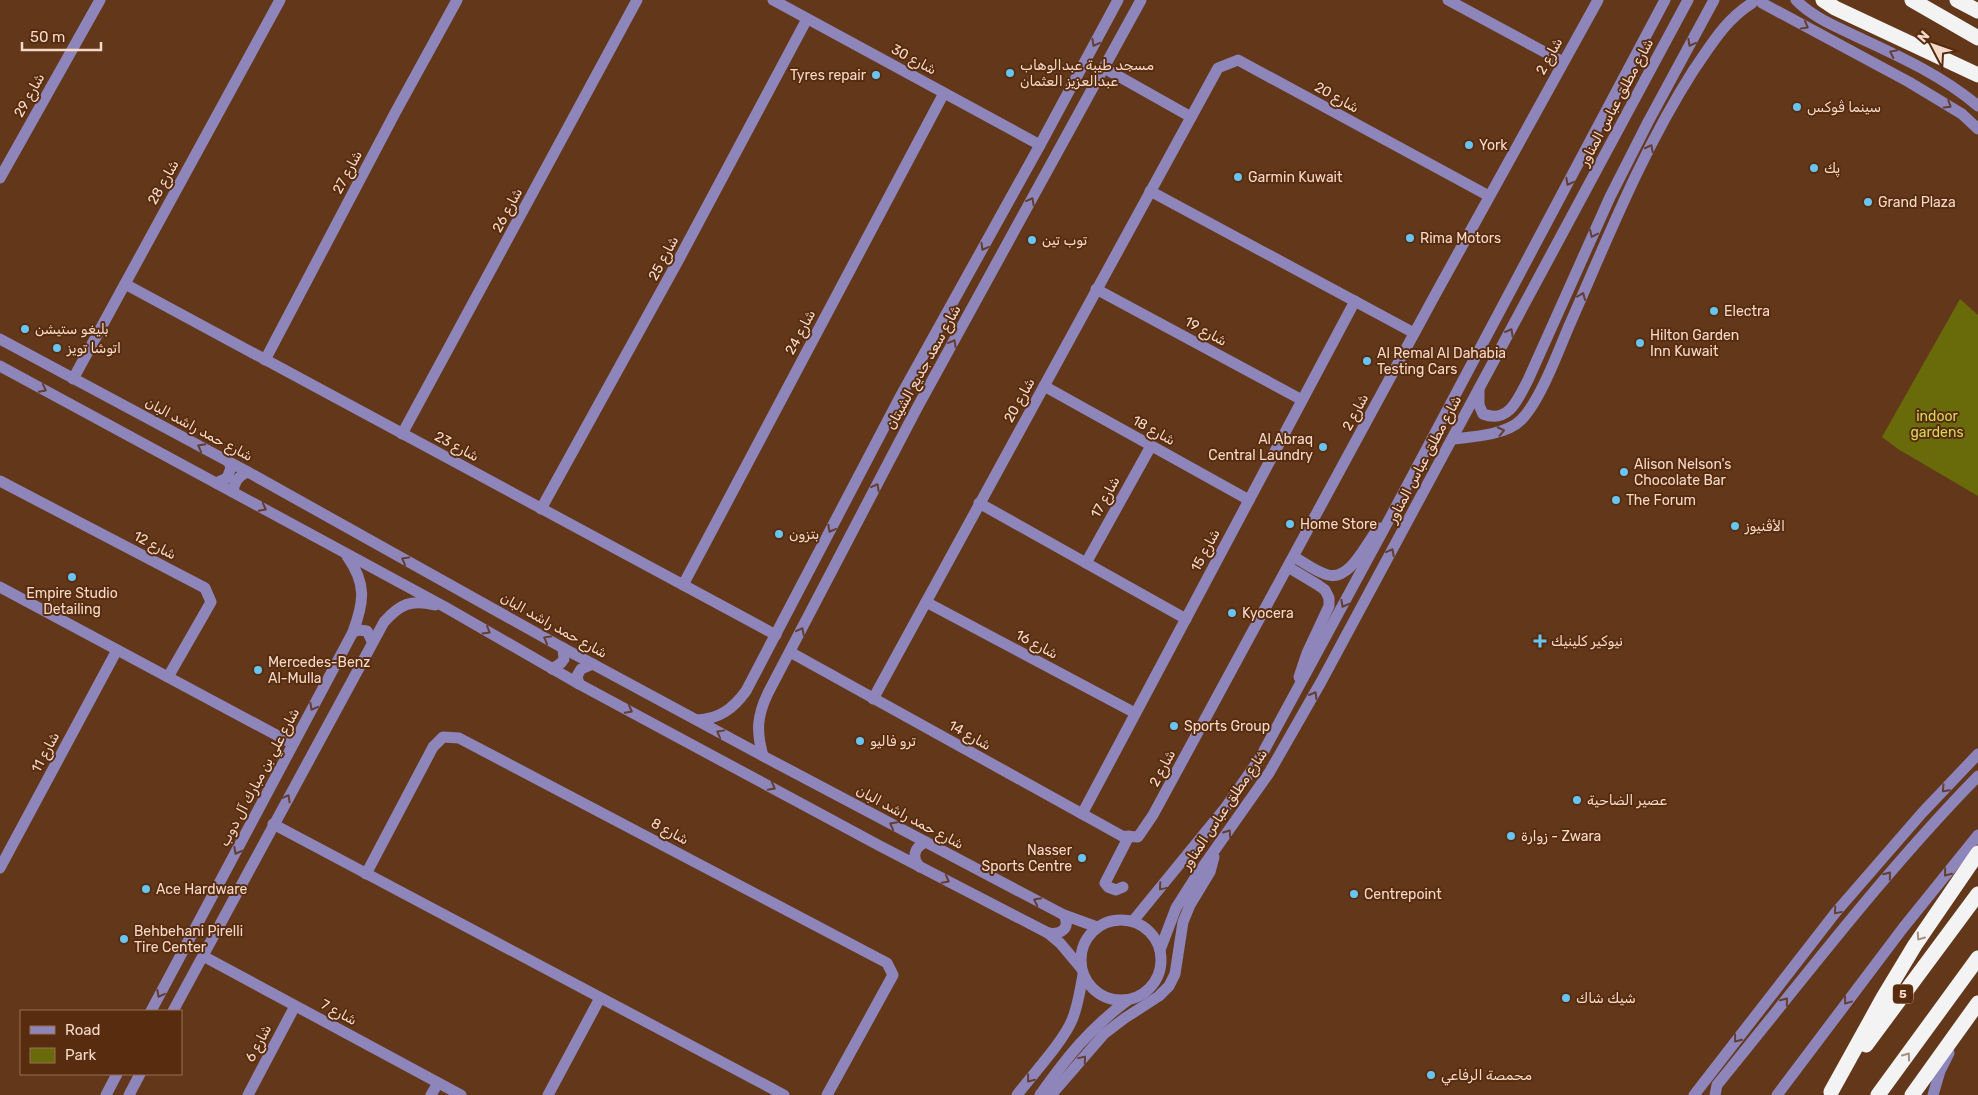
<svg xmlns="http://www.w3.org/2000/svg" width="1978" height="1095" font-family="Rubik,Cairo,sans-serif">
  <rect width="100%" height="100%" fill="#63371a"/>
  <polygon fill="#696b0a" points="1960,299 1978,315 1978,496 1898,449 1882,437"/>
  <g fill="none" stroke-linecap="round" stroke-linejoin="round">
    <g stroke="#8e85bb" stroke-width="11">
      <polyline points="773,0 1040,145"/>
      <polyline points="1448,0 1563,62"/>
      <path d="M1796,0C1813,18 1840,28 1862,39C1903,58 1944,77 1978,106"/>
      <polyline points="1762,3 1909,82 1962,114 1978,129"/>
      <polyline points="1104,68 1191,117"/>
      <polyline points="0,178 100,0"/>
      <polyline points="1150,191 1414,333"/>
      <polyline points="125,284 776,635"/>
      <polyline points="1096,289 1302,400"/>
      <polyline points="0,339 248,472 563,648 763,756 1064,915 1097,927"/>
      <polyline points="265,360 395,113 457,0"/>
      <polyline points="0,366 445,607 579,684 880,846 1048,933 1060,943 1081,968"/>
      <polyline points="73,379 280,0"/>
      <polyline points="1044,386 1249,500"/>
      <path d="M1479,389V405L1483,414C1509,424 1518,399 1528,380L1610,197L1648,122L1714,0"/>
      <polyline points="402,434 637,0"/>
      <path d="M1453,439C1472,437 1506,435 1521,420C1540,401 1558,352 1569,326C1607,240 1642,151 1693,71C1711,45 1725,20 1752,3"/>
      <polyline points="0,481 205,588 211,602 168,677"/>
      <polyline points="216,483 227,478 231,468 229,462"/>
      <path d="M233,492C234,482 238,476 248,472"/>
      <polyline points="979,503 1186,619"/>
      <polyline points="541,509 679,259 807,19"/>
      <path d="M1294,557C1305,563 1316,572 1328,575C1351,581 1366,542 1379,528"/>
      <polyline points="1086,563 1151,446"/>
      <polyline points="1288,567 1318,585 1325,590 1329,598 1329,606 1307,653 1299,677"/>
      <polyline points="683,585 944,93"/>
      <polyline points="0,587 293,744"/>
      <polyline points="926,602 1135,713"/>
      <polyline points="353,632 359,630 367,631 372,641"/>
      <polyline points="790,652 1122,836 1138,837 1153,815 1435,295 1598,0"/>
      <polyline points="552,669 561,663 564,659 563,648"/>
      <polyline points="579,684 577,676 581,669 593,664"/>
      <polyline points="873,699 1218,68 1238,60 1489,196"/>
      <path d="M697,720C719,719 733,709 746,691L899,399L1040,145L1118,0"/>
      <path d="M763,756C756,731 757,716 768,693L917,408L1141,0"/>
      <polyline points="1082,814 1355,301"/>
      <polyline points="273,824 784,1095"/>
      <path d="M920,867C911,858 914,847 926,842"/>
      <polyline points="0,868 117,650"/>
      <polyline points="366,874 433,747 443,737 459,738 887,963 893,975 827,1095"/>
      <polyline points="1123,887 1116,890 1108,887 1105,883 1129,836"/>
      <circle cx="1121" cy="960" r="40"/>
      <polyline points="1133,921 1226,807 1260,758 1391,516 1665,0"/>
      <path d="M1048,933C1060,935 1071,929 1064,915"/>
      <polyline points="1160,950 1176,908 1195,878 1269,773 1321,682 1688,0"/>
      <polyline points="203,956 461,1095"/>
      <path d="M151,1011L353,632C364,602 367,584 347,556"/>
      <path d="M173,1011L384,622C400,604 411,599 435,605"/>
      <polyline points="106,1095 117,1074"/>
      <polyline points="129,1095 140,1074"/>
      <polyline points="248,1095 295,1006"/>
      <polyline points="431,1095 438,1083"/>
      <polyline points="548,1095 600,998"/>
      <path d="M1017,1095C1032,1075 1063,1042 1072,1020C1078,1006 1080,990 1083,975"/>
      <path d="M1040,1095C1067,1057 1090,1028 1128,1000"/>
      <polyline points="1051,1095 1104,1034 1125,1018 1159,996 1169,986 1175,974 1183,922 1190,905 1210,872 1214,857"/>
      <polyline points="1694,1095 1836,912 1922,813 1978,754"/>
      <path d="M1715,1095L1717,1085L1721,1080C1805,977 1885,871 1978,776"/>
      <polyline points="1777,1095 1903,928 1978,835"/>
      <polyline points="1933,1095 1940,1071 1949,1053"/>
    </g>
    <g stroke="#f3f3f3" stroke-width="15">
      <polyline points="1823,0 1835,8 1978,75"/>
      <polyline points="1912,0 1978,38"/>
      <polyline points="1957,0 1978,11"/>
      <polyline points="1866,1045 1978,894"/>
      <polyline points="1831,1092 1883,998 1915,945 1978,853"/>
      <polyline points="1878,1095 1978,958"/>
      <polyline points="1912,1095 1978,1003"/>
    </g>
  </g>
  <defs><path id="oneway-chevron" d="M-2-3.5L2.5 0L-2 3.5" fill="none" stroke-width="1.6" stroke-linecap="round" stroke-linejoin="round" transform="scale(1.25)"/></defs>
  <g stroke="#633e31">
    <use href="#oneway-chevron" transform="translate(1805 26) rotate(29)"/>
    <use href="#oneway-chevron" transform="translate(1095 43) rotate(118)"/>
    <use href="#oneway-chevron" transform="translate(1691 43) rotate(118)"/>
    <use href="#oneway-chevron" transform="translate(1893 53) rotate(-154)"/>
    <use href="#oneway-chevron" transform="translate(1948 105) rotate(32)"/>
    <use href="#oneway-chevron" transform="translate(1650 148) rotate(-63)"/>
    <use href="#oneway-chevron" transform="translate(1569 182) rotate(118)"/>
    <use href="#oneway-chevron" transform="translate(1031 201) rotate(-61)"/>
    <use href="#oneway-chevron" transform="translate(1593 234) rotate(115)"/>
    <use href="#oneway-chevron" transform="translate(984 247) rotate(119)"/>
    <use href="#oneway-chevron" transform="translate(1582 296) rotate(-67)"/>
    <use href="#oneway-chevron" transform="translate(1510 332) rotate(-60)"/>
    <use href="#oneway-chevron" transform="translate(953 343) rotate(-61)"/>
    <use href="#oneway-chevron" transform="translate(43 389) rotate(28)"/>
    <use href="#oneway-chevron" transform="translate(1501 431) rotate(-12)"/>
    <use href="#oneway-chevron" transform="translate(201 447) rotate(-152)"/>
    <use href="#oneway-chevron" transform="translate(876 487) rotate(-62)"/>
    <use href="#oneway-chevron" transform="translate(263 508) rotate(28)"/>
    <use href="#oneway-chevron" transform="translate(831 529) rotate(118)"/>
    <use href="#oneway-chevron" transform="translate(1391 552) rotate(-62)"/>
    <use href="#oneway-chevron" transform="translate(405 560) rotate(-151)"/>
    <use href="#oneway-chevron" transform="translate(1344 604) rotate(118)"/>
    <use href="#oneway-chevron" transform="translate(487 631) rotate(30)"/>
    <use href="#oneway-chevron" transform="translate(801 631) rotate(-62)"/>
    <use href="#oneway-chevron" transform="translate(547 639) rotate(-151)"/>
    <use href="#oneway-chevron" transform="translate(1314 695) rotate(-60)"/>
    <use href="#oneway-chevron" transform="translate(313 707) rotate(118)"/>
    <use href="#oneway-chevron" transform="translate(629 710) rotate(28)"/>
    <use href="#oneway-chevron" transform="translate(720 733) rotate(-151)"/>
    <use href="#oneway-chevron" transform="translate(772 787) rotate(28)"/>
    <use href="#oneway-chevron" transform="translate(1945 789) rotate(133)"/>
    <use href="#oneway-chevron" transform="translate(287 798) rotate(-61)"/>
    <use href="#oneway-chevron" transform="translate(893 825) rotate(-152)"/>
    <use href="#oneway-chevron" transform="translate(1228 833) rotate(-55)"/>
    <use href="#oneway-chevron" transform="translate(237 851) rotate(118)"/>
    <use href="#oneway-chevron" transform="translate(1947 873) rotate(129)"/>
    <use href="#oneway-chevron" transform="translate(1888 875) rotate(-51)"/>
    <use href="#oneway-chevron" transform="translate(946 880) rotate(28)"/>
    <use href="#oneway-chevron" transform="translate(1162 887) rotate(130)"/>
    <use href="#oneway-chevron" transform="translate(1037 901) rotate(-153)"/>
    <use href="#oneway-chevron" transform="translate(1837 911) rotate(130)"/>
    <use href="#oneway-chevron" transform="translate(160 994) rotate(118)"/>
    <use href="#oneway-chevron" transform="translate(1785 1001) rotate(-51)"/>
    <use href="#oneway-chevron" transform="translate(1847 1001) rotate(127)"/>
    <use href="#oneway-chevron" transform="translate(1737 1039) rotate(128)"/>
    <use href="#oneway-chevron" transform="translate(1083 1059) rotate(-50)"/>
    <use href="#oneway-chevron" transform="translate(1030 1079) rotate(128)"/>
  </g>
  <g stroke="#a69081">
    <use href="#oneway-chevron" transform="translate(1920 937) rotate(125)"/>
    <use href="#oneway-chevron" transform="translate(1907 1056) rotate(-54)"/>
  </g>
  <g fill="#68c4f0" stroke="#582c0f" stroke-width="2">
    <circle cx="1010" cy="73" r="5"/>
    <circle cx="876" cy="75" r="5"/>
    <circle cx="1797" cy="107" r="5"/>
    <circle cx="1469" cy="145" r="5"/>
    <circle cx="1814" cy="168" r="5"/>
    <circle cx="1238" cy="177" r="5"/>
    <circle cx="1868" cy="202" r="5"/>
    <circle cx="1410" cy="238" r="5"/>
    <circle cx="1032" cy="240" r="5"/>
    <circle cx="1714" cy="311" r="5"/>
    <circle cx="25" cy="329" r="5"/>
    <circle cx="1640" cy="343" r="5"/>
    <circle cx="57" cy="348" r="5"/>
    <circle cx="1367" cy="361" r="5"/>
    <circle cx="1323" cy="447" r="5"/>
    <circle cx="1624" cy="472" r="5"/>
    <circle cx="1616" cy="500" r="5"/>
    <circle cx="1290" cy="524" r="5"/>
    <circle cx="1735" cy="526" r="5"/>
    <circle cx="779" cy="534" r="5"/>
    <circle cx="72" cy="577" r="5"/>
    <circle cx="1232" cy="613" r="5"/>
    <path d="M1537.5 633.5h5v5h5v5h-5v5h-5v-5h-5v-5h5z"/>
    <circle cx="258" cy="670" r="5"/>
    <circle cx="1174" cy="726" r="5"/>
    <circle cx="860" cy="741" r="5"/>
    <circle cx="1577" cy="800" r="5"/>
    <circle cx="1511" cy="836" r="5"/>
    <circle cx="1082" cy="858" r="5"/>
    <circle cx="146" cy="889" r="5"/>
    <circle cx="1354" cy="894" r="5"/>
    <circle cx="124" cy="939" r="5"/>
    <circle cx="1566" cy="998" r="5"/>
    <circle cx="1431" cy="1075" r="5"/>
  </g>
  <g text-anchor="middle" stroke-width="4" stroke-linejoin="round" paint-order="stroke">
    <rect fill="#582c0f" stroke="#c6a591" stroke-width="1" x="1893" y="984.5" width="20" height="19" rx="4"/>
    <g font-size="12" font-weight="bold" fill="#f5d9c9">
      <text x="1903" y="998">5</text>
    </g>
    <g font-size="14" fill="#f5d9c9" stroke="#582c0f">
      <text transform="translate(1549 56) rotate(-61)" y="5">شارع 2</text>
      <text transform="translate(914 59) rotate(28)" y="5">شارع 30</text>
      <text transform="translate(29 95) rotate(-61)" y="5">شارع 29</text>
      <text transform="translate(1337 97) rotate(29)" y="5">شارع 20</text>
      <text transform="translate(1616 102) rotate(-62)" y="5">شارع مطلق عباس المناور</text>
      <text transform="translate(347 172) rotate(-62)" y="5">شارع 27</text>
      <text transform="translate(163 182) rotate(-61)" y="5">شارع 28</text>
      <text transform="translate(507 210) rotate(-62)" y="5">شارع 26</text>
      <text transform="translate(663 258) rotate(-62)" y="5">شارع 25</text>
      <text transform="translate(1206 331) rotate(29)" y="5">شارع 19</text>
      <text transform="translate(800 332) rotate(-62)" y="5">شارع 24</text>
      <text transform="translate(923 367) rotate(-61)" y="5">شارع سعد جديع الشيتان</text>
      <text transform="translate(1019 400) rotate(-61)" y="5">شارع 20</text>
      <text transform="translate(1355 412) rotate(-62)" y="5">شارع 2</text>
      <text transform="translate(199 429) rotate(28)" y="5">شارع حمد راشد البان</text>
      <text transform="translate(1154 430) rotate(29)" y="5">شارع 18</text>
      <text transform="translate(457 446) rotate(28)" y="5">شارع 23</text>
      <text transform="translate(1424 459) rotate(-62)" y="5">شارع مطلق عباس المناور</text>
      <text transform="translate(1105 497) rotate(-61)" y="5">شارع 17</text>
      <text transform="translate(155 545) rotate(27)" y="5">شارع 12</text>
      <text transform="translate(1205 550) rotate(-62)" y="5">شارع 15</text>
      <text transform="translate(554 625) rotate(29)" y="5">شارع حمد راشد البان</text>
      <text transform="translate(1037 644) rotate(28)" y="5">شارع 16</text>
      <text transform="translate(970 735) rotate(29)" y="5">شارع 14</text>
      <text transform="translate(45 752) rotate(-62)" y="5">شارع 11</text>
      <text transform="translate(1162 768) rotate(-62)" y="5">شارع 2</text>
      <text transform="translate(259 777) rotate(-62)" y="5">شارع علي بن مبارك آل دوب</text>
      <text transform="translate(1224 809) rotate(-56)" y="5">شارع مطلق عباس المناور</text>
      <text transform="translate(910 817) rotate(28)" y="5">شارع حمد راشد البان</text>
      <text transform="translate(670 831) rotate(28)" y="5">شارع 8</text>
      <text transform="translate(339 1012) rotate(28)" y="5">شارع 7</text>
      <text transform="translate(258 1043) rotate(-62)" y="5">شارع 6</text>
    </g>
    <g font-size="14" fill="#f5d9c9" stroke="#582c0f" text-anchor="start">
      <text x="1020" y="70">مسجد طيبة عبدالوهاب<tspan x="1020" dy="16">عبدالعزيز العثمان</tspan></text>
      <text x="866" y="80" text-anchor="end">Tyres repair</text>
      <text x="1807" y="112">سينما ڤوكس</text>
      <text x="1479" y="150">York</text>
      <text x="1824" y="173">پك</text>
      <text x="1248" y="182">Garmin Kuwait</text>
      <text x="1878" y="207">Grand Plaza</text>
      <text x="1420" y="243">Rima Motors</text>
      <text x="1042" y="245">توب تين</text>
      <text x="1724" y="316">Electra</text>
      <text x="35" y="334">بليغو ستيشن</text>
      <text x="1650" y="340">Hilton Garden<tspan x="1650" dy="16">Inn Kuwait</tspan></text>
      <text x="67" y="353">اتوشا تويز</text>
      <text x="1377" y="358">Al Remal Al Dahabia<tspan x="1377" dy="16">Testing Cars</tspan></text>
      <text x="1313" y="444" text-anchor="end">Al Abraq<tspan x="1313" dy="16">Central Laundry</tspan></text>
      <text x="1634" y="469">Alison Nelson's<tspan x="1634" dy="16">Chocolate Bar</tspan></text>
      <text x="1626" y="505">The Forum</text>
      <text x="1300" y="529">Home Store</text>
      <text x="1745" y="531">الأڤنيوز</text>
      <text x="789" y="539">بتزون</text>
      <text x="72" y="598" text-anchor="middle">Empire Studio<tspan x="72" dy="16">Detailing</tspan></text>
      <text x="1242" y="618">Kyocera</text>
      <text x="1551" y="646">نيوكير كلينيك</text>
      <text x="268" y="667">Mercedes-Benz<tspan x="268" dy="16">Al-Mulla</tspan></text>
      <text x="1184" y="731">Sports Group</text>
      <text x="870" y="746">ترو فاليو</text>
      <text x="1587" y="805">عصير الضاحية</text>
      <text x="1521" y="841">زوارة - Zwara</text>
      <text x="1072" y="855" text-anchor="end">Nasser<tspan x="1072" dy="16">Sports Centre</tspan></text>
      <text x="156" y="894">Ace Hardware</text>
      <text x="1364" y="899">Centrepoint</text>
      <text x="134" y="936">Behbehani Pirelli<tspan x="134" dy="16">Tire Center</tspan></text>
      <text x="1576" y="1003">شيك شاك</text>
      <text x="1441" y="1080">محمصة الرفاعي</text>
    </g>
    <g font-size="14" fill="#d4d95c" stroke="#582c0f">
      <text x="1937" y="421">indoor<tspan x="1937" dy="16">gardens</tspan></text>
    </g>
  </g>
  <rect x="20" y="1010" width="162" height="65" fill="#582c0f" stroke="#977159"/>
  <rect x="30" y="1026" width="25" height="8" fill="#8e85bb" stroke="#977159"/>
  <text x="65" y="1035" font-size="15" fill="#f5d9c9">Road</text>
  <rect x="30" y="1048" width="25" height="15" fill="#696b0a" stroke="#977159"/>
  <text x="65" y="1060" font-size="15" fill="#f5d9c9">Park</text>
  <g transform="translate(1933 45) rotate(311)" stroke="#582c0f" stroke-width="4" paint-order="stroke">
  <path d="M0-4L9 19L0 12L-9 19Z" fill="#f5d9c9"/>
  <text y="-8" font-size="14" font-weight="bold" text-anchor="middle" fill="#f5d9c9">N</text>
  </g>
  <path d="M22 42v8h79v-8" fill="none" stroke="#f5d9c9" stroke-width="2.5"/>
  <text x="30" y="42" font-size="15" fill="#f5d9c9" stroke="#582c0f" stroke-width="4" paint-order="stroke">50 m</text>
</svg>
